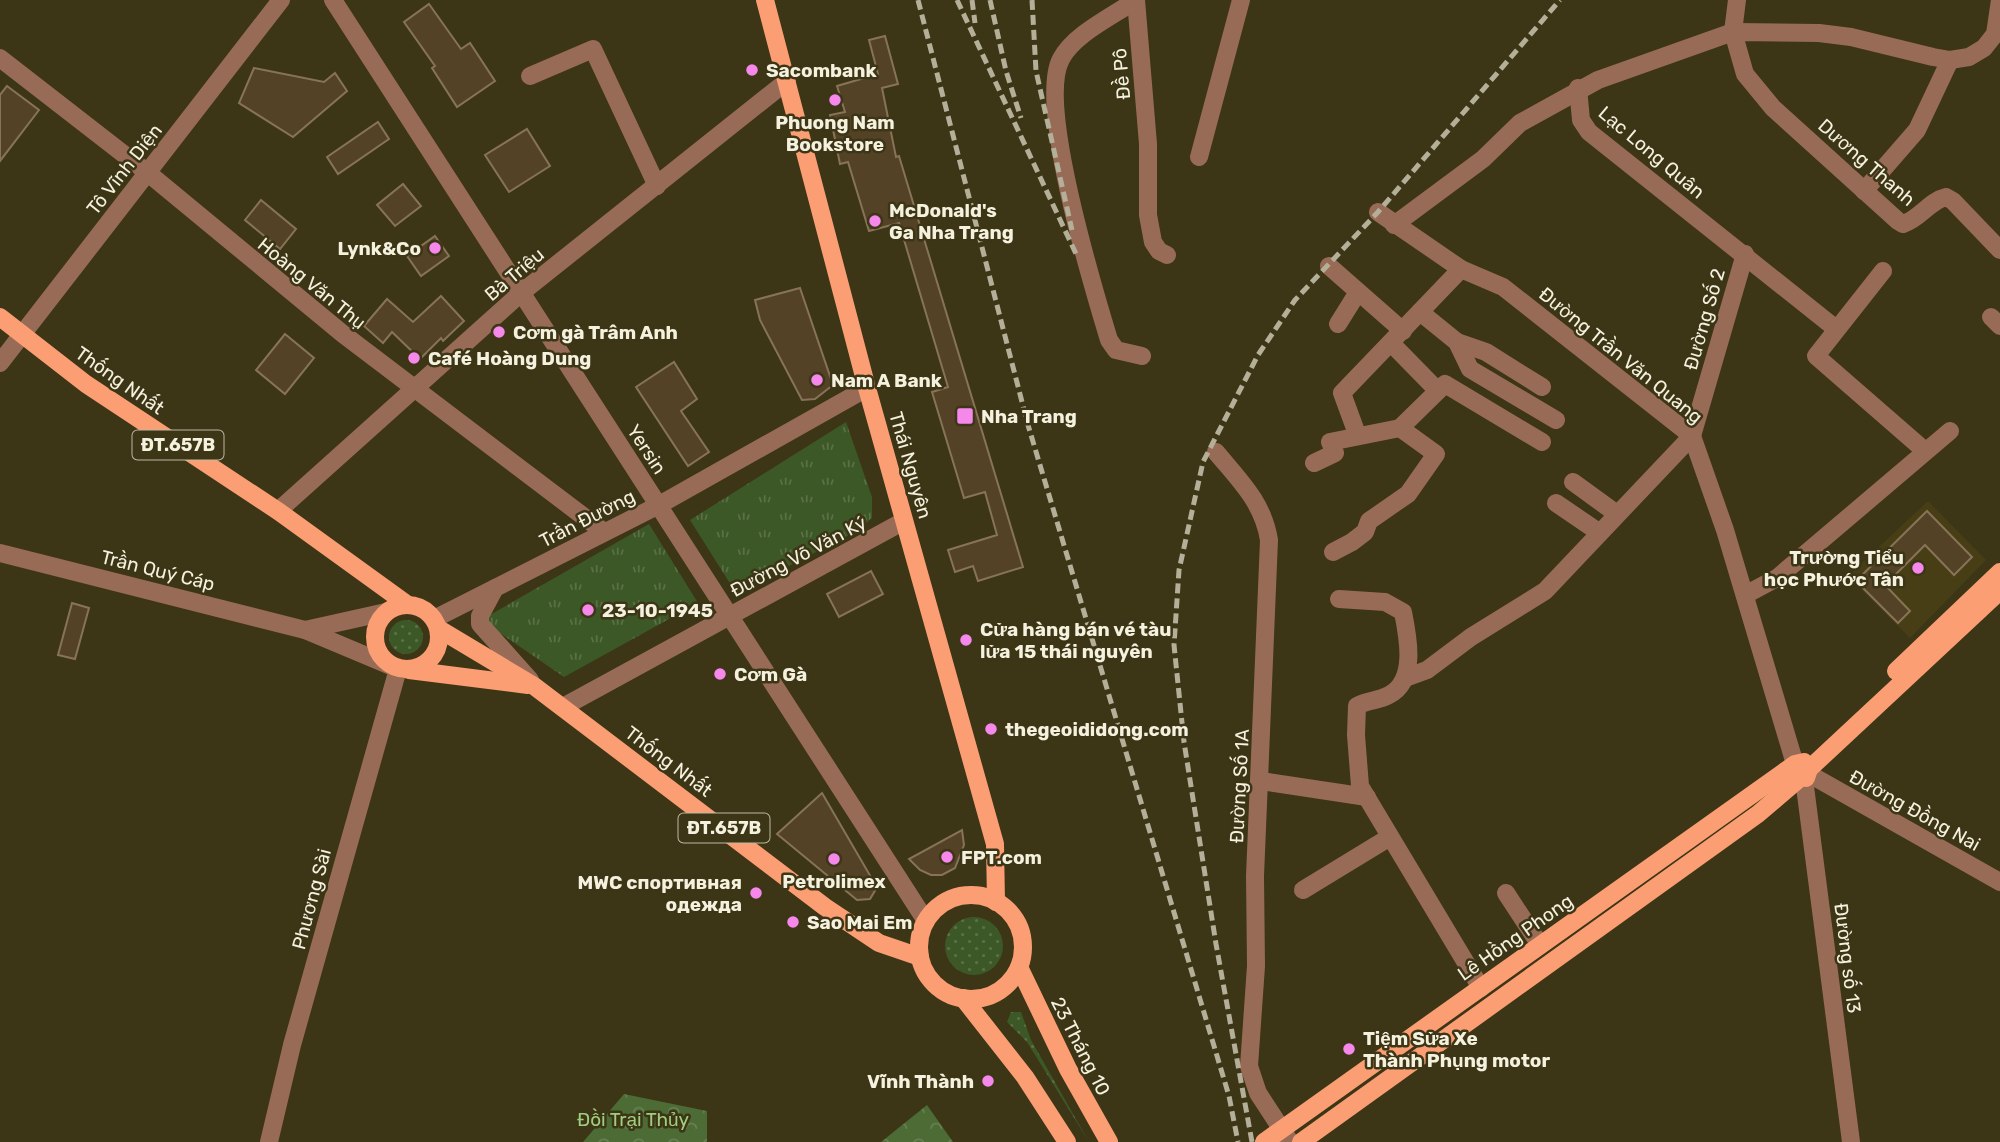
<svg xmlns="http://www.w3.org/2000/svg" width="2000" height="1142" font-family="Rubik,sans-serif">
  <defs>
    <pattern id="grass-dots" width="8" height="8" patternUnits="userSpaceOnUse" patternTransform="scale(1.75)"><rect width="8" height="8" fill="#3d5827"/><path d="M2 2h.1M6 6h.1" fill="none" stroke="#5a7046" stroke-width="1.8" stroke-linecap="round"/></pattern>
    <pattern id="forest-crowns" width="20" height="18" patternUnits="userSpaceOnUse" patternTransform="scale(1.75)"><rect width="20" height="18" fill="#4c6b35"/><path d="M2 6a3 3 0 1 1 6 0M12 15a3 3 0 1 1 6 0" fill="none" stroke="#668152"/></pattern>
    <pattern id="park-tufts" width="24" height="20" patternUnits="userSpaceOnUse" patternTransform="scale(1.75)"><rect width="24" height="20" fill="#3d5827"/><path d="M3 7l-1-3M5 7V3M7 7l1-3M15 17l-1-3M17 17v-4M19 17l1-3" fill="none" stroke="#5a7046"/></pattern>
  </defs>
  <rect width="100%" height="100%" fill="#3c3516"/>
  <polygon fill="#473e16" points="1928,501 1986,560 1910,638 1848,576"/>
  <g fill="url(#grass-dots)">
    <circle cx="406" cy="637" r="17"/>
    <circle cx="974" cy="946" r="29"/>
    <polygon points="1011,1012 1021,1012 1031,1040 1089,1142 1027,1042 1007,1022"/>
  </g>
  <g fill="url(#forest-crowns)">
    <polygon points="624,1094 707,1111 707,1142 583,1142"/>
    <polygon points="927,1105 953,1142 881,1142"/>
  </g>
  <g fill="url(#park-tufts)">
    <polygon points="846,422 872,497 872,518 855,532 736,593 690,520"/>
    <polygon points="649,524 698,603 564,677 481,620"/>
  </g>
  <g fill="#544227" stroke="#877457" stroke-width="2">
    <polygon points="429,4 461,49 470,43 495,81 457,107 432,68 435,66 404,22"/>
    <polygon points="885,36 898,84 882,88 896,157 899,156 1023,567 978,581 973,566 955,572 948,550 997,535 985,492 964,498 932,392 948,387 899,223 869,231 848,162 840,164 830,115 845,112 837,86 878,74 869,40"/>
    <polygon points="254,68 324,82 335,73 347,91 293,137 239,103"/>
    <polygon points="7,86 39,110 0,161 0,95"/>
    <polygon points="378,122 389,139 338,174 327,157"/>
    <polygon points="527,129 550,166 509,192 485,155"/>
    <polygon points="403,184 421,206 395,226 377,205"/>
    <polygon points="261,200 296,229 280,249 245,220"/>
    <polygon points="435,236 449,256 421,276 407,256"/>
    <polygon points="800,288 833,385 815,399 802,400 760,320 755,300"/>
    <polygon points="441,296 464,321 443,341 441,338 420,359 392,332 383,343 364,326 387,299 413,322"/>
    <polygon points="285,334 314,358 285,394 256,370"/>
    <polygon points="674,362 697,399 681,411 709,452 688,466 636,387"/>
    <polygon points="1927,511 1972,557 1954,575 1925,545 1885,585 1910,611 1898,623 1856,581"/>
    <polygon points="871,571 883,594 839,617 827,594"/>
    <polygon points="72,603 89,608 75,659 58,655"/>
    <polygon points="822,793 875,884 876,889 870,899 857,900 777,834"/>
    <polygon points="962,830 964,845 955,868 942,875 931,875 920,870 909,859"/>
  </g>
  <g fill="none" stroke-linecap="round" stroke-linejoin="round">
    <g stroke="#986b56" stroke-width="18">
      <polyline points="333,0 926,921"/>
      <path d="M1136,0C1113,16 1074,34 1061,59C1037,104 1093,287 1109,340L1116,350L1142,356"/>
      <polyline points="1136,0 1148,144 1148,215 1153,242 1159,251 1167,255"/>
      <path d="M1737,0L1733,32L1745,74L1773,108L1898,221L1903,224C1920,219 1929,201 1946,197L1953,201L2000,250"/>
      <polyline points="0,58 148,173 343,334 604,532"/>
      <polyline points="530,76 593,49 657,186"/>
      <polyline points="1578,88 1581,120 1589,132 1835,328"/>
      <polyline points="1199,157 1241,0"/>
      <polyline points="1864,191 1917,130 1950,60"/>
      <polyline points="1378,212 1461,269 1503,287 1692,436 1725,530 1795,764"/>
      <polyline points="1394,225 1483,159 1520,123 1598,80 1733,32 1819,33 1851,37 1933,57 1950,60 1969,57 1984,48 1995,34 2000,0"/>
      <polyline points="1329,266 1403,331"/>
      <polyline points="1883,271 1816,356 1924,450"/>
      <polyline points="1420,312 1457,342 1470,369 1556,420"/>
      <polyline points="1991,317 2000,326"/>
      <polyline points="1338,324 1358,292"/>
      <polyline points="1457,342 1486,352 1542,387"/>
      <polyline points="1391,343 1437,390"/>
      <polyline points="0,363 281,0"/>
      <polyline points="1400,428 1445,384 1542,442"/>
      <polyline points="1357,434 1342,393 1461,269"/>
      <path d="M1216,452C1239,480 1263,502 1269,540L1255,876L1256,966L1249,1066L1258,1093L1290,1142"/>
      <polyline points="1314,463 1335,453 1330,442 1400,428 1436,454 1408,494 1369,521 1365,532 1352,542 1333,552"/>
      <polyline points="1573,482 1617,514"/>
      <polyline points="1556,503 1600,533"/>
      <polyline points="278,511 521,293 787,81"/>
      <polyline points="0,553 305,630 398,669 292,1045 269,1142"/>
      <polyline points="495,588 480,616 480,624 530,680"/>
      <polyline points="1745,595 1777,578 1950,431"/>
      <path d="M1339,599L1385,602L1403,612C1408,637 1417,681 1389,695C1379,701 1367,700 1357,706L1356,735L1360,786L1481,988"/>
      <polyline points="434,619 659,505 867,388"/>
      <polyline points="305,630 386,612"/>
      <polyline points="1405,678 1427,670 1471,637 1545,591 1692,436 1745,254"/>
      <polyline points="563,707 904,521"/>
      <polyline points="1809,774 2000,882"/>
      <polyline points="1804,779 1851,1142"/>
      <polyline points="1261,781 1367,797"/>
      <polyline points="1303,890 1390,837"/>
      <polyline points="1506,893 1540,945"/>
    </g>
    <g stroke="#fb9e73" stroke-width="18">
      <polyline points="765,0 867,388 995,844 996,902"/>
      <polyline points="0,317 86,384 278,511 408,605"/>
      <circle cx="407" cy="637" r="32"/>
      <polyline points="439,629 534,686 825,907 879,943 920,957"/>
      <polyline points="409,670 528,685"/>
      <polyline points="1896,671 2000,572"/>
      <polyline points="1806,778 1809,769 2000,591"/>
      <circle cx="971" cy="947" r="52"/>
      <polyline points="1019,967 1068,1069 1109,1142"/>
      <polyline points="963,998 1025,1077 1067,1142"/>
      <polyline points="1264,1142 1795,764 1804,762 1809,769"/>
      <polyline points="1301,1142 1758,814 1799,779"/>
    </g>
    <g stroke="#b4af98" stroke-width="5" stroke-dasharray="10 5" stroke-linecap="butt">
      <polyline points="918,0 1028,425 1229,1096 1238,1142"/>
      <polyline points="957,0 1078,258"/>
      <polyline points="972,0 975,23"/>
      <polyline points="990,0 1006,71 1021,118"/>
      <polyline points="1032,0 1036,71 1072,230"/>
      <polyline points="1252,1142 1216,944 1184,742 1174,645 1179,570 1203,462 1258,355 1295,300 1378,212 1560,0"/>
    </g>
  </g>
  <g fill="#f788eb" stroke="#3c3516" stroke-width="2.5">
    <circle cx="752" cy="70" r="7"/>
    <circle cx="835" cy="100" r="7"/>
    <circle cx="875" cy="221" r="7"/>
    <circle cx="435" cy="248" r="7"/>
    <circle cx="499" cy="332" r="7"/>
    <circle cx="414" cy="358" r="7"/>
    <circle cx="817" cy="380" r="7"/>
    <rect x="956" y="407" width="18" height="18" rx="3.5"/>
    <circle cx="1918" cy="568" r="7"/>
    <circle cx="588" cy="610" r="7"/>
    <circle cx="966" cy="640" r="7"/>
    <circle cx="720" cy="674" r="7"/>
    <circle cx="991" cy="729" r="7"/>
    <circle cx="947" cy="857" r="7"/>
    <circle cx="834" cy="859" r="7"/>
    <circle cx="756" cy="893" r="7"/>
    <circle cx="793" cy="922" r="7"/>
    <circle cx="1349" cy="1049" r="7"/>
    <circle cx="988" cy="1081" r="7"/>
  </g>
  <g text-anchor="middle" stroke-width="5" stroke-linejoin="round" paint-order="stroke">
    <g fill="#3c3516" stroke="#beb9a3" stroke-width="2">
      <rect x="132.5" y="430.5" width="91" height="29" rx="5"/>
      <rect x="678.5" y="813.5" width="91" height="29" rx="5"/>
    </g>
    <g font-size="18" font-weight="bold" fill="#f5f1df">
      <text x="178" y="451">ĐT.657B</text>
      <text x="724" y="834">ĐT.657B</text>
    </g>
    <g font-size="19" font-weight="bold" fill="#f5f1df" stroke="#3c3516" text-anchor="start">
      <text x="766" y="77">Sacombank</text>
      <text x="835" y="129" text-anchor="middle">Phuong Nam<tspan x="835" dy="22">Bookstore</tspan></text>
      <text x="889" y="217">McDonald's<tspan x="889" dy="22">Ga Nha Trang</tspan></text>
      <text x="421" y="255" text-anchor="end">Lynk&amp;Co</text>
      <text x="513" y="339">Cơm gà Trâm Anh</text>
      <text x="428" y="365">Café Hoàng Dung</text>
      <text x="831" y="387">Nam A Bank</text>
      <text x="981" y="423">Nha Trang</text>
      <text x="1904" y="564" text-anchor="end">Trường Tiểu<tspan x="1904" dy="22">học Phước Tân</tspan></text>
      <text x="602" y="617">23-10-1945</text>
      <text x="980" y="636">Cửa hàng bán vé tàu<tspan x="980" dy="22">lửa 15 thái nguyên</tspan></text>
      <text x="734" y="681">Cơm Gà</text>
      <text x="1005" y="736">thegeoididong.com</text>
      <text x="961" y="864">FPT.com</text>
      <text x="834" y="888" text-anchor="middle">Petrolimex</text>
      <text x="742" y="889" text-anchor="end">MWC спортивная<tspan x="742" dy="22">одежда</tspan></text>
      <text x="807" y="929">Sao Mai Em</text>
      <text x="1363" y="1045">Tiệm Sửa Xe<tspan x="1363" dy="22">Thành Phụng motor</tspan></text>
      <text x="974" y="1088" text-anchor="end">Vĩnh Thành</text>
    </g>
    <g font-size="19" fill="#f5f1df" stroke="#3c3516">
      <text transform="translate(1121 74) rotate(-95)" y="7">Đề Pô</text>
      <text transform="translate(1652 152) rotate(40)" y="7">Lạc Long Quân</text>
      <text transform="translate(1867 162) rotate(41)" y="7">Dương Thanh</text>
      <text transform="translate(124 169) rotate(-52)" y="7">Tô Vĩnh Diện</text>
      <text transform="translate(514 274) rotate(-40)" y="7">Bà Triệu</text>
      <text transform="translate(312 283) rotate(39)" y="7">Hoàng Văn Thụ</text>
      <text transform="translate(1704 319) rotate(-74)" y="7">Đường Số 2</text>
      <text transform="translate(1621 355) rotate(39)" y="7">Đường Trần Văn Quang</text>
      <text transform="translate(120 380) rotate(35)" y="7">Thống Nhất</text>
      <text transform="translate(647 449) rotate(57)" y="7">Yersin</text>
      <text transform="translate(911 465) rotate(74)" y="7">Thái Nguyên</text>
      <text transform="translate(587 518) rotate(-27)" y="7">Trần Đường</text>
      <text transform="translate(798 556) rotate(-28)" y="7">Đường Võ Văn Ký</text>
      <text transform="translate(158 570) rotate(14)" y="7">Trần Quý Cáp</text>
      <text transform="translate(669 761) rotate(37)" y="7">Thống Nhất</text>
      <text transform="translate(1239 786) rotate(-87)" y="7">Đường Số 1A</text>
      <text transform="translate(1915 810) rotate(29)" y="7">Đường Đồng Nai</text>
      <text transform="translate(311 899) rotate(-75)" y="7">Phương Sài</text>
      <text transform="translate(1515 937) rotate(-35)" y="7">Lê Hồng Phong</text>
      <text transform="translate(1848 958) rotate(83)" y="7">Đường số 13</text>
      <text transform="translate(1081 1046) rotate(63)" y="7">23 Tháng 10</text>
    </g>
    <g font-size="19" fill="#a0ce7f" stroke="#3c3516">
      <text x="633" y="1126">Đồi Trại Thủy</text>
    </g>
  </g>
</svg>
